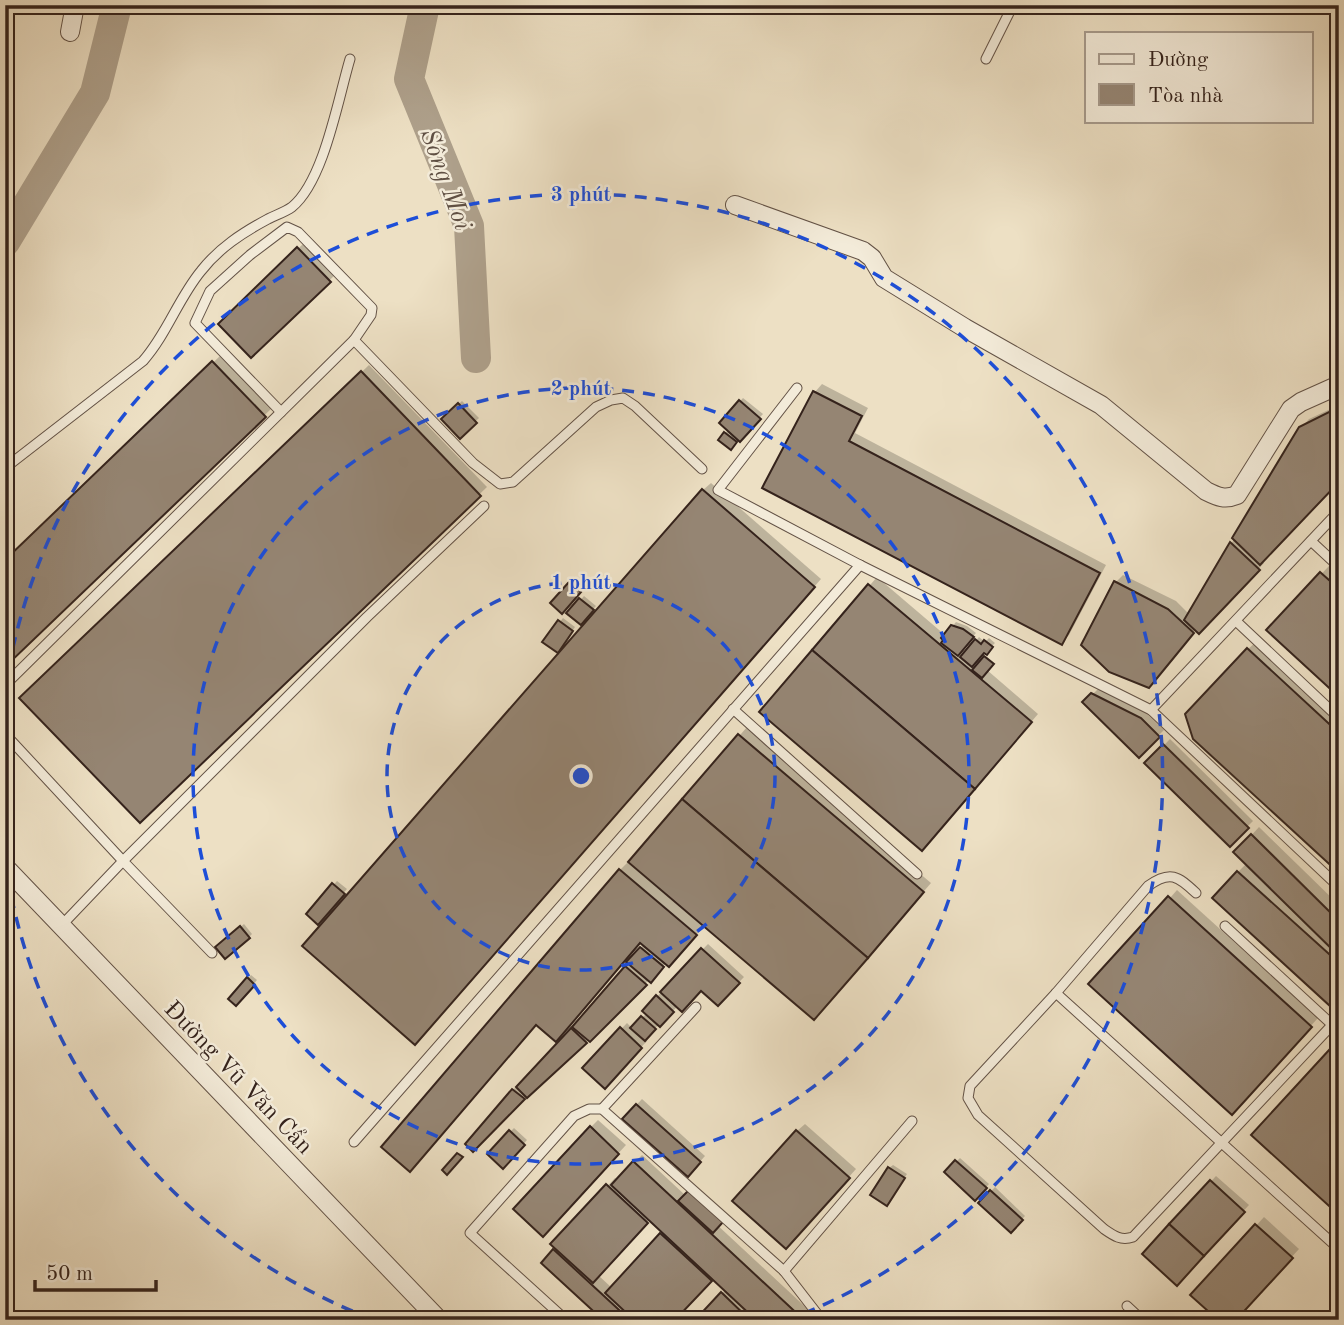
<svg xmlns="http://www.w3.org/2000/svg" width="1344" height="1325" font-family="'Old Standard TT',serif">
  <rect width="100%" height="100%" fill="#ede0c4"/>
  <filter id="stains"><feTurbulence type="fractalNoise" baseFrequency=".00286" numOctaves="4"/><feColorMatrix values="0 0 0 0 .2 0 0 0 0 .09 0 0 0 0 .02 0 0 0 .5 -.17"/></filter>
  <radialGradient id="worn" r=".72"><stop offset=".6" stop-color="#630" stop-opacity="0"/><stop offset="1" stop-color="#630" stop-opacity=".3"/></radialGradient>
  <g fill="#0003" fill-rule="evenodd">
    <polygon points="306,241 337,273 251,356 220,324"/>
    <polygon points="221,355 272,408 5,664 5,562"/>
    <polygon points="369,365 487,487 140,820 22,698"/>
    <polygon points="822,384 868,408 855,433 1106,565 1069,635 1061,643 765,487 815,392"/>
    <polygon points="743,398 763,414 731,448 725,433 729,430 721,423"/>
    <polygon points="462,401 479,418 460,436 443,419"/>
    <polygon points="1339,405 1339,480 1261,561 1264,563 1199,632 1196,629 1157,678 1116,582 1123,575 1176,601 1189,614 1301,428 1309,419"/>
    <polygon points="711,483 821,579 422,1035 703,490"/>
    <polygon points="1329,566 1339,575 1339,695 1268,630"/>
    <polygon points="877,577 945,635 956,622 967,626 976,633 962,649 966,653 979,637 985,642 989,638 995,643 976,661 979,664 986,656 993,662 987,670 1038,714 930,841 761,712"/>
    <polygon points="573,580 583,588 562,611 552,603"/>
    <polygon points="584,596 596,606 580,623 569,613"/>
    <polygon points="563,618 575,627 561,647 545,641"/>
    <polygon points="1256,642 1339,719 1339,871 1248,649"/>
    <polygon points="1098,689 1146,713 1164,730 1139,755 1085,702"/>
    <polygon points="747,727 931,883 822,1010 705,925 677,957 666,963 590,1039 526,1096 473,1149 467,1144 513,1090 575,1027 644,944 620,870 628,862 629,864"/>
    <polygon points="1170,739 1253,821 1230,844 1147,763"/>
    <polygon points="1259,827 1339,905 1339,995 1238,872 1247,863 1236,852"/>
    <polygon points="337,881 347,889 318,922 308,914"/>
    <polygon points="1177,890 1318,1018 1239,1105 1170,898"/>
    <polygon points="244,924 252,934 249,937 221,944"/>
    <polygon points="708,944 744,977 718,1004 701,988 678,1006 644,1039 647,1041 604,1086 584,1068 627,1023 632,1028 647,1013 644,1010"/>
    <polygon points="251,975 257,980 236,1004 230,998"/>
    <polygon points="1339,1043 1339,1213 1253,1135"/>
    <polygon points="642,1099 705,1156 688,1175 624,1118"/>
    <polygon points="598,1120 626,1145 550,1227 591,1127"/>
    <polygon points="805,1124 856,1169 793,1239 797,1131"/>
    <polygon points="514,1128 527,1140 503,1167 489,1154"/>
    <path d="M642,1155L813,1314L808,1320H698L726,1289L713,1277L674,1320H605L543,1263L557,1248L553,1244L615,1178L618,1180ZM650,1219L664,1232L612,1288L598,1275Z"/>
    <polygon points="960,1158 989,1184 975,1199 946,1172"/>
    <polygon points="893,1165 907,1174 890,1200 889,1168"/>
    <polygon points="1216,1176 1249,1205 1177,1283 1144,1254"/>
    <polygon points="995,1187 1025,1216 1011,1231 980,1203"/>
    <polygon points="1264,1217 1299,1249 1234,1320 1193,1295"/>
    <polygon points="1131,1307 1145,1320 1118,1320"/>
  </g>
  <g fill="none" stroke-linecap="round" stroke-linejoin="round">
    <g stroke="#aea08b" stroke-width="30">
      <polyline points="425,5 409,79 469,226 476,358"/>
      <polyline points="5,242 95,93 117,5"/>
    </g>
  </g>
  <g fill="#958573" stroke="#35231c" stroke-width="2">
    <polygon points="297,247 331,282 251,358 218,324"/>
    <polygon points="212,361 266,417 5,667 5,560"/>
    <polygon points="361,371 481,496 140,823 19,698"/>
    <polygon points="813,391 862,416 849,441 1100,573 1062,645 762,488"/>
    <polygon points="739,400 761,419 740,442 719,423"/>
    <polygon points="458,403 477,423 460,439 441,419"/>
    <polygon points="1339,407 1339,482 1260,565 1232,538 1299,427"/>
    <polygon points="724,432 737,442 731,450 718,440"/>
    <polygon points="702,489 815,587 415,1045 302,946"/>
    <polygon points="1230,542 1260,570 1199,634 1184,620"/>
    <polygon points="1320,572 1339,589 1339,697 1266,630"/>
    <polygon points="1114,581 1168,609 1194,633 1149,688 1109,672 1081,645"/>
    <polygon points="569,582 581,592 562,614 550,603"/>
    <polygon points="868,584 1032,722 975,789 812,650"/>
    <polygon points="579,598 594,610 581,625 566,613"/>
    <polygon points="558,620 573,631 558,653 542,642"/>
    <polygon points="951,625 963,629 974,637 958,656 941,643 943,640 941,638"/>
    <polygon points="975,639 981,644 984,640 993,647 987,655 984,653 972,667 960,657"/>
    <polygon points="1247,648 1339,733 1339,873 1193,739 1185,714"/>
    <polygon points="812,650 975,789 922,851 759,712"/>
    <polygon points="984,656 994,664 982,678 972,670"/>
    <polygon points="1091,693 1141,718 1160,737 1139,758 1082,702"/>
    <polygon points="738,734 924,892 868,958 682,799"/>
    <polygon points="1163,744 1249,828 1230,847 1144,763"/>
    <polygon points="682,799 868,958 814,1020 628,862"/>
    <polygon points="1251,834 1335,917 1339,913 1339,956 1233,852"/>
    <polygon points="619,869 697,935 669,967 640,943 556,1042 536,1025 410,1172 381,1147"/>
    <polygon points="1237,871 1339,963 1339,997 1330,1006 1212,898"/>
    <polygon points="332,883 345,894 318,925 306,914"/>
    <polygon points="1168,896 1312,1027 1232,1115 1088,984"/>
    <polygon points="240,926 250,938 225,959 215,947"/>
    <polygon points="640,947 664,967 651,983 626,962"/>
    <polygon points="701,948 740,983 718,1006 701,991 682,1012 660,992"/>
    <polygon points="625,966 647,985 590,1042 572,1027"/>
    <polygon points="247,977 255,985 236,1006 228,999"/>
    <polygon points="656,995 674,1012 660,1027 642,1011"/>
    <polygon points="641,1016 656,1029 645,1041 630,1028"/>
    <polygon points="620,1027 642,1048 605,1089 582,1068"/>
    <polygon points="571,1028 587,1043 527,1098 516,1087"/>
    <polygon points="1330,1049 1339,1057 1339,1215 1251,1135"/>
    <polygon points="512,1089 525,1099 473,1152 465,1144"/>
    <polygon points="636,1104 701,1162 688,1177 622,1119"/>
    <polygon points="590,1126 619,1154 543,1237 513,1209"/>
    <polygon points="509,1130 525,1145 503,1169 487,1154"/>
    <polygon points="796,1130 850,1178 786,1249 732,1201"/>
    <polygon points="457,1153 463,1157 447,1175 442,1170"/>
    <polygon points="955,1160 987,1188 975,1201 944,1172"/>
    <polygon points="633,1161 804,1320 756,1320 611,1185"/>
    <polygon points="888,1167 905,1178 887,1206 870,1195"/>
    <polygon points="1210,1180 1245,1212 1204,1256 1169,1224"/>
    <polygon points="606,1184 648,1223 593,1283 550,1244"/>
    <polygon points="689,1190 723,1222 713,1233 678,1201"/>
    <polygon points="990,1190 1023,1220 1011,1233 978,1203"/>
    <polygon points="1169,1224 1204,1256 1177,1286 1142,1254"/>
    <polygon points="1255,1224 1293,1258 1236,1320 1218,1320 1190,1295"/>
    <polygon points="660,1233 712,1281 675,1320 634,1320 605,1293"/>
    <polygon points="553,1249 630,1320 603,1320 541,1263"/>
    <polygon points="721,1292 750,1320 695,1320"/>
    <polygon points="1122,1313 1129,1320 1115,1320"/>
  </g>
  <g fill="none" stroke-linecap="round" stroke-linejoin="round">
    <g stroke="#635246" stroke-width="11">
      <g id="service">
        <polyline points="986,59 1013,5"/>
        <polyline points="797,388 718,490 860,565 1151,710 1339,887"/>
        <polyline points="281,412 195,323 210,291 250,255 287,227 298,232 372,308 371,315 354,340 473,463 500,484 513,482 596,407 611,400 623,398 635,406 702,469"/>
        <path d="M5,468L143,361C167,334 178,299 201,271C219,248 242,233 268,219C276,215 285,212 292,207C324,181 338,99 350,59"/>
        <polyline points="1311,541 1339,567"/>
        <polyline points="1236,621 1339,718"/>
        <polyline points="5,685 354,340"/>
        <polyline points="733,709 917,874"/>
        <polyline points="1151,710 1339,511"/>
        <polyline points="5,734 123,861 61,926"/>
        <path d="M1196,893C1178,876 1170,870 1148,886L1056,993L970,1086L968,1098L978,1115L1104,1229C1114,1236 1121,1241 1133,1237L1332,1025"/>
        <polyline points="1225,926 1339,1031"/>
        <polyline points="212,953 123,861 367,617 484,506"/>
        <polyline points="1056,993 1339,1249"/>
        <polyline points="602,1109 696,1007"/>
        <polyline points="354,1142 860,565"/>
        <polyline points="784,1271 912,1121"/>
        <polyline points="1127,1306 1142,1320"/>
        <polyline points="566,1320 470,1233 574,1116 589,1109 602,1109 784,1271 822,1320"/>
      </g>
    </g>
    <g stroke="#635246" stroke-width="20">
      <g id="minor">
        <polyline points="70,32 75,5"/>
        <path d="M735,205L863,251L872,258L884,278L965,328L1101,405L1206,491C1218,497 1225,500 1237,495L1291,409L1301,402L1339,385"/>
        <polyline points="5,867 439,1320"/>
      </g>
    </g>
    <use href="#service" stroke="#f3ebd9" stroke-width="9"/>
    <use href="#minor" stroke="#f3ebd9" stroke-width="18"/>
  </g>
  <g fill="none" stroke="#1d4ed8" stroke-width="3.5" stroke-dasharray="12 9">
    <circle cx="581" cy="776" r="194"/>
    <circle cx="581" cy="776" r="388"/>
    <path d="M372 1319A582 582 0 0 1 5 862M5 690A582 582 0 1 1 790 1319"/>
  </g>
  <g text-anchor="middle" stroke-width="5" stroke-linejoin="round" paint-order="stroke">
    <g font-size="24" fill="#35231c" stroke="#f3ebd9">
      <text transform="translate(239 1077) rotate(46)" y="8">Đường Vũ Văn Cẩn</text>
    </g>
    <g font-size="26" font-style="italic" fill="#5f4f43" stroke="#f3ebd9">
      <text transform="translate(447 179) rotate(70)" y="9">Sông Moi</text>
    </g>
  </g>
  <circle cx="581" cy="776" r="10" fill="#1d4ed8" stroke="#f3ebd9" stroke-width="3.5"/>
  <g font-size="21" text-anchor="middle" font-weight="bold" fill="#1d4ed8" stroke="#f3ebd9" stroke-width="5" stroke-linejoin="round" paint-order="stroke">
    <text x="581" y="201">3 phút</text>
    <text x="581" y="395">2 phút</text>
    <text x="581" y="589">1 phút</text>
  </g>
  <rect width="1344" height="1325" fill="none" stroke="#ede0c4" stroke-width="28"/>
  <rect x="7" y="7" width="1330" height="1311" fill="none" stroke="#35231c" stroke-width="3.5"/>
  <rect x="14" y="14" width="1316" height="1297" fill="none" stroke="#35231c" stroke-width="2"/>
  <rect x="1085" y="32" width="228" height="91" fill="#f3ebd9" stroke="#a79b8d" stroke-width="2"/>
  <rect x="1099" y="54" width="35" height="10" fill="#f3ebd9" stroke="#a79b8d" stroke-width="2"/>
  <text x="1148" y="66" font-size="21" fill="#35231c">Đường</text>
  <rect x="1099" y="84" width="35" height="21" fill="#958573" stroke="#a79b8d" stroke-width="2"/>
  <text x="1148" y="102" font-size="21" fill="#35231c">Tòa nhà</text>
  <path d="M35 1280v10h121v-10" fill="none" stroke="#35231c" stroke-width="3.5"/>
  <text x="46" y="1280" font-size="21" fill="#35231c" stroke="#f3ebd9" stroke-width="5" paint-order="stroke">50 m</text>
  <rect width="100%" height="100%" filter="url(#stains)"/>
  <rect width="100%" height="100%" fill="url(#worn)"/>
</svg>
